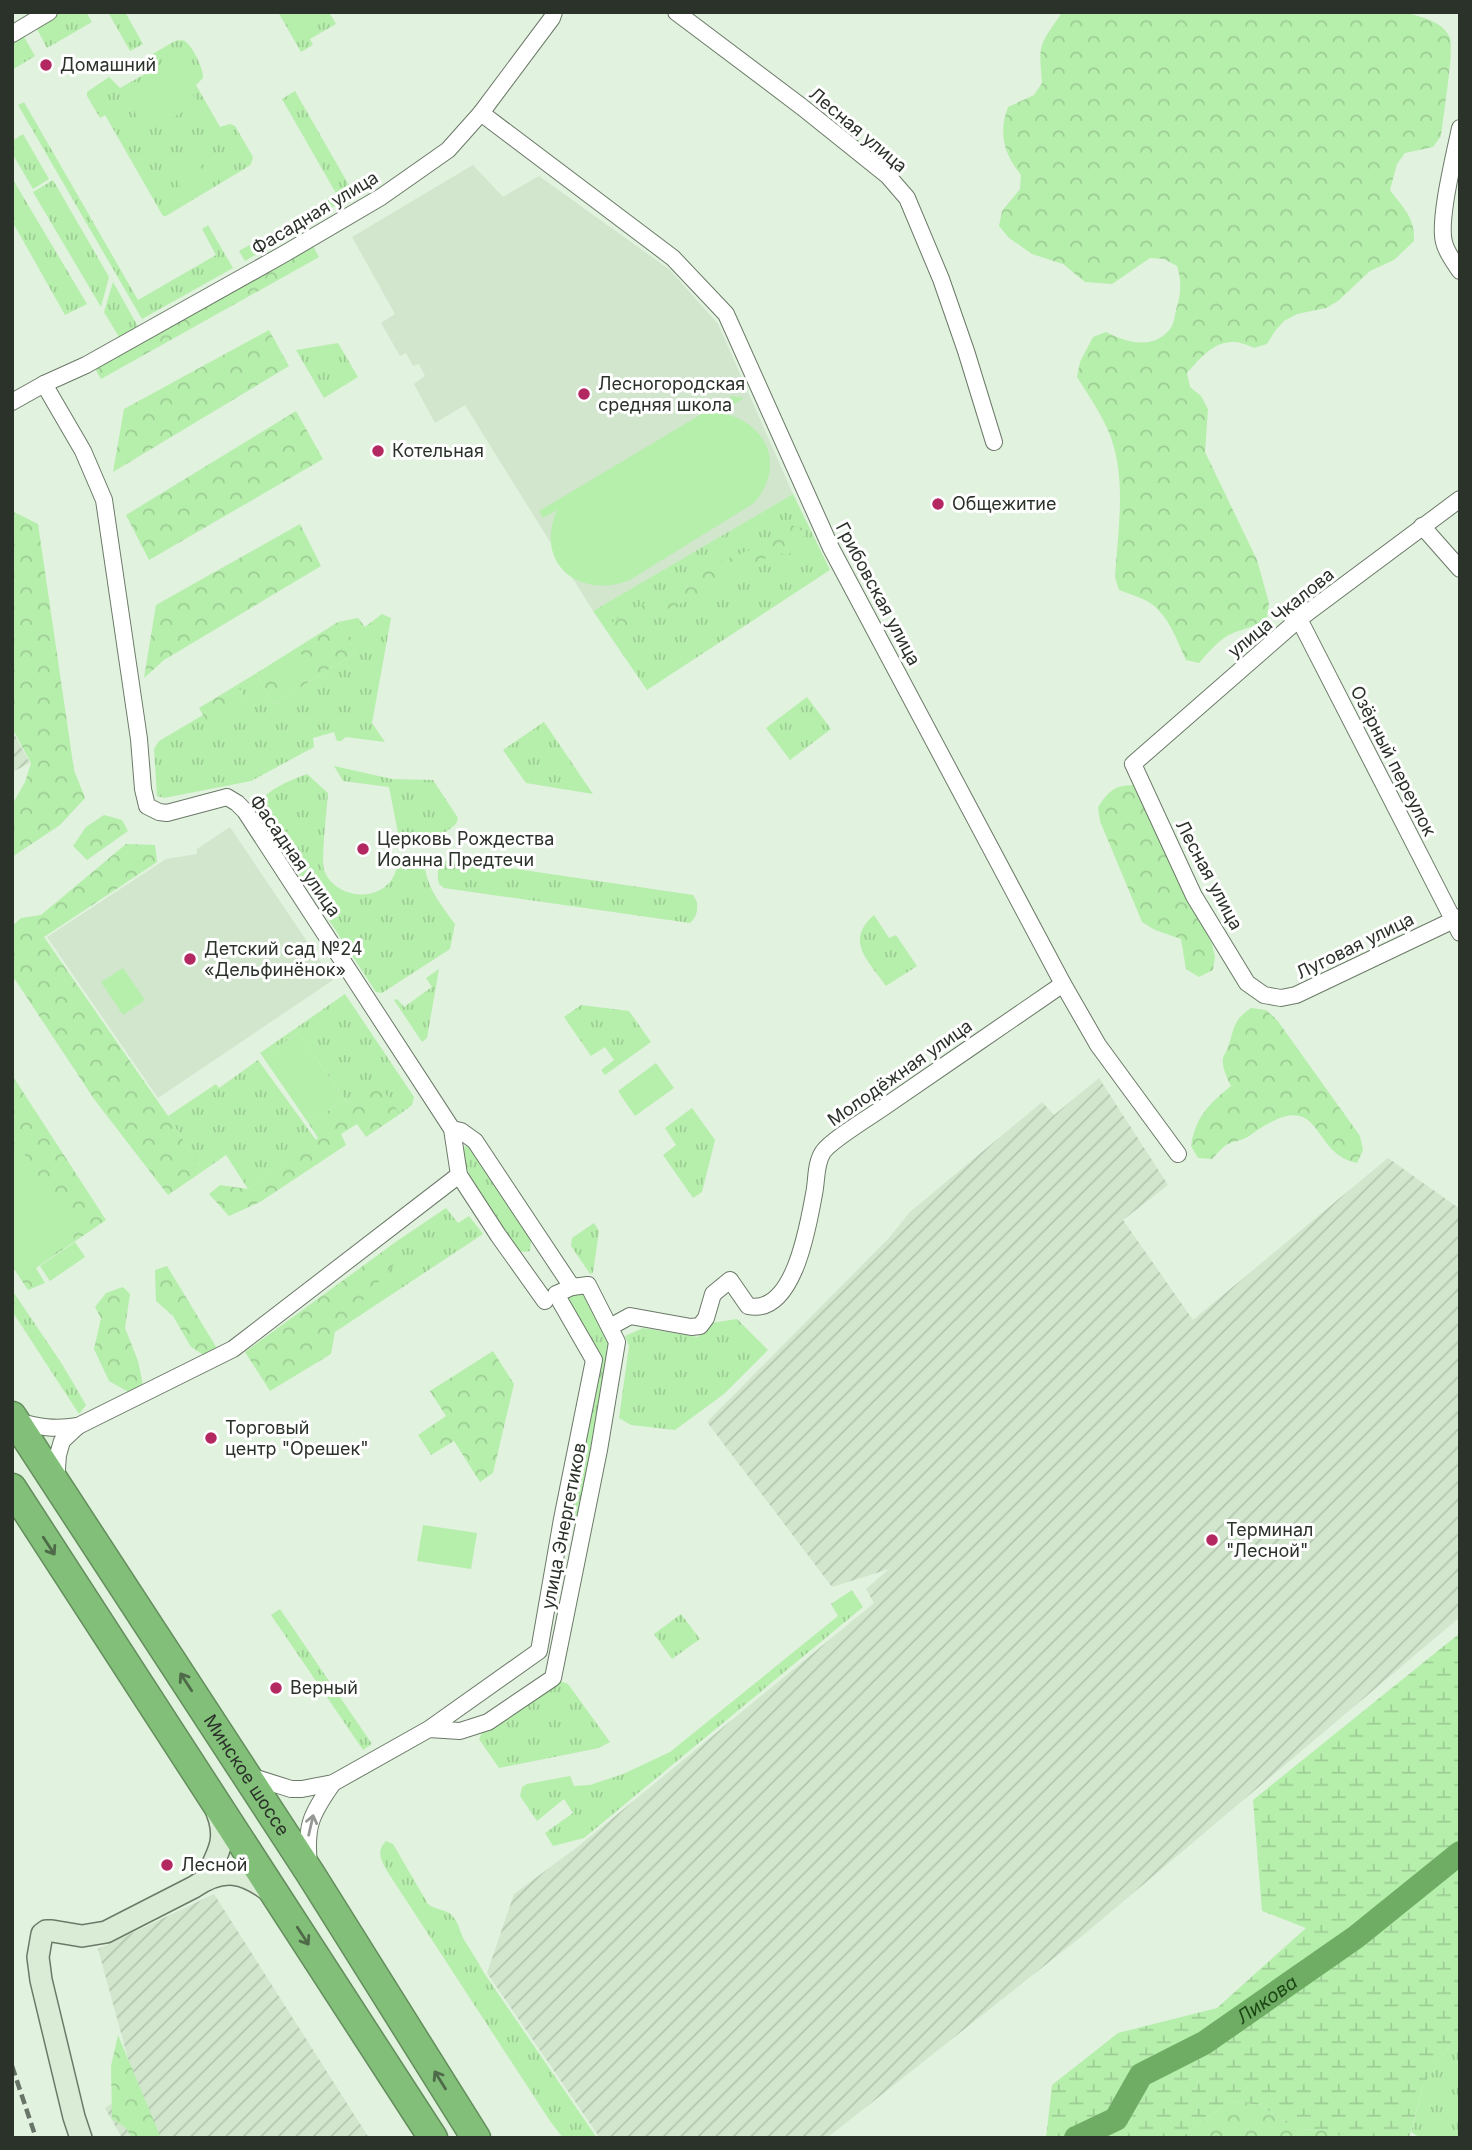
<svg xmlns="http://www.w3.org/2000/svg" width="1472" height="2150" font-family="Inter,sans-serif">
  <defs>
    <pattern id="industrial-furrows" width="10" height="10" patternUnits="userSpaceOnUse" patternTransform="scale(1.75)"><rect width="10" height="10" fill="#d1e6cd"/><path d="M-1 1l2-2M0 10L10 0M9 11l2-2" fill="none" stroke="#b4c6b0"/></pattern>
    <pattern id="grass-tufts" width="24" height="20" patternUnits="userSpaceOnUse" patternTransform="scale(1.75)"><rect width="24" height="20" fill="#b6eeac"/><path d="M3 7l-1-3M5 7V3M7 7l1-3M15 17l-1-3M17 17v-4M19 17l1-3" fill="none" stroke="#9dcd94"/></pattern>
    <pattern id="forest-crowns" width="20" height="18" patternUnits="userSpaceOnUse" patternTransform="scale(1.75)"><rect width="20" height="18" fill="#b6eeac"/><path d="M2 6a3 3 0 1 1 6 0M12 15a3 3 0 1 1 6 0" fill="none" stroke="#9dcd94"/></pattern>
    <pattern id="wetland-marsh" width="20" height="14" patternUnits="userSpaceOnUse" patternTransform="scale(1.75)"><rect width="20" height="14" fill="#b6eeac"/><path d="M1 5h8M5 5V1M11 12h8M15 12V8" fill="none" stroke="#9dcd94"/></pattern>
  </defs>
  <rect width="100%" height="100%" fill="#e1f2de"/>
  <g fill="#d1e6cd">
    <polygon points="473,165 503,197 539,176 670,270 718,324 793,494 593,611 465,405 435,423 414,384 425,376 419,364 413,366 406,353 400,356 381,323 395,314 352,237"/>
    <polygon points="230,827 333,980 158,1098 47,937 166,859 197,854 197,849"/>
  </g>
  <g fill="url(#industrial-furrows)">
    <polygon points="12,730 30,763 12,772"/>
    <polygon points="1099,1078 1168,1185 1123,1220 1193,1320 1388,1158 1460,1209 1460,1617 1087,1932 827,2138 600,2138 487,1973 514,1894 580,1845 874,1603 866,1589 889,1569 832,1587 707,1422 889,1238 910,1212 1042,1102 1054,1115"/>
    <polygon points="214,1894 369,2138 122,2138 105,2108 136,2088 98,1949"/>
  </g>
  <g fill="url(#grass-tufts)">
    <polygon points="61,12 86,12 92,22 47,48 36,27"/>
    <polygon points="108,12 125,12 143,44 130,51"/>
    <polygon points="278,12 329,12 336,24 310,39 313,45 301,52"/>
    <polygon points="23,35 35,56 12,70 12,41"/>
    <path d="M175,41C179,41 182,39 186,42C193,47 204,70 203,78L196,85L220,127L230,124L235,126L253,157L251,164L249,166L166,216H163L105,115L100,118L87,96V92L109,77L120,88L152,70L149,56Z"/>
    <polygon points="295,91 354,194 245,261 239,251 337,195 282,99"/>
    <polygon points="24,102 138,300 216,255 202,229 208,225 233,268 142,319 18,105"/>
    <polygon points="23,134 49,179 33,189 12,153 12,141"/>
    <polygon points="12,178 87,304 65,315 12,221"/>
    <polygon points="53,180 109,277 101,307 33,192"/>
    <polygon points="113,282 141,332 122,342 104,312"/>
    <polygon points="338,343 358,377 324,398 296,350"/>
    <polygon points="793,494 830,570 647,690 593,611"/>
    <polygon points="382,614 391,618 372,723 385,742 346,737 341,741 337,741 334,732 313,738 314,747 251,781 164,798 157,796 154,749 159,741 203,715 207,721 245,698 237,685 255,674 274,704 356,652 338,622 358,618 365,627"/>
    <polygon points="807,697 831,729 790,760 766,728"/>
    <polygon points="544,722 593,794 526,783 503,750"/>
    <polygon points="334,766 392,779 433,780 458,818 456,824 427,847 400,843 389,787 343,781"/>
    <path d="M307,774L328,793C327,807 321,860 324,870C333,895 369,903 388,884C394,879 397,867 400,860L424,862C427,889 440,903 455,924L450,949L382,993L376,992L255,807C265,791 290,780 307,774Z"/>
    <path d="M449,859L693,895C700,904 698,916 690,923L444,888L439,884C436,872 438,864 449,859Z"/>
    <path d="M874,915L889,938L896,935L917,966L886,986C869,961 844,941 874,915Z"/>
    <polygon points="439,969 427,1038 422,1042 394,1000 397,999 404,1007 432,987 426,978"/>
    <polygon points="345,994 414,1097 412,1105 400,1114 378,1084 348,1103 298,1033 263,1057 260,1053"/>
    <polygon points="581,1005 629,1011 651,1042 605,1075 601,1070 614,1060 605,1047 591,1056 564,1017"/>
    <polygon points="258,1060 316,1140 248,1189 226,1155 203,1171 168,1116 216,1084 219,1088"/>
    <polygon points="692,1108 715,1140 702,1192 693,1198 663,1155 676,1145 665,1128"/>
    <path d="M465,1146H470L478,1157L531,1241L530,1251L525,1252L519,1251C504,1231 456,1170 465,1146Z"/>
    <polygon points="446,1208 458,1223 469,1216 483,1234 335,1332 402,1254 397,1241"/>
    <polygon points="594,1223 599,1231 593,1273 590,1274 571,1246 572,1238"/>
    <polygon points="12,1290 62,1364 86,1405 79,1414 12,1311"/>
    <polygon points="586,1291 612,1344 579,1517 568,1514 599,1359 564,1298 573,1292"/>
    <polygon points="737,1319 768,1350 724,1394 675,1430 631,1425 619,1418 629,1346 625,1336 643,1328 698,1337 711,1323"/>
    <polygon points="852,1590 863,1607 584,1838 553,1846 545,1833 573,1813 564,1799 537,1821 520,1796 522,1787 527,1784 570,1776 574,1786 590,1785 623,1774 670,1752 838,1616 831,1604"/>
    <polygon points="280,1609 372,1744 363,1750 271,1615"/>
    <polygon points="681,1614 700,1639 672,1659 654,1634"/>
    <polygon points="560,1681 568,1684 610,1742 599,1748 499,1768 479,1739 483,1731"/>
    <path d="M386,1841L393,1844L428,1904C434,1909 442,1909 449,1913C458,1919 459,1929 463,1938C470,1950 478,1961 484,1973L597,2138H563L550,2121L389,1874C382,1862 375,1852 386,1841Z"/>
    <polygon points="1460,2035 1460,2138 1421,2138 1411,2132 1423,2086 1454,2038"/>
  </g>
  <g fill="url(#forest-crowns)">
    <path d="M1059,12H1403C1418,16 1444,21 1450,38C1454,52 1443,117 1441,136L1433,147L1405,153L1397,164L1390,190C1403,208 1415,217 1414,241L1394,260L1370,271L1338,301L1326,308L1297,314L1284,321L1275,331L1267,344L1254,348C1223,332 1207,350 1187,373L1190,387L1201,396L1208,409L1205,452L1257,560L1269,603L1267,617C1253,629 1242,628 1227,636C1216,643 1208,653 1199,663L1186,660C1176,638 1167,611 1145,600C1137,596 1127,593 1119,590L1115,577C1118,528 1128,474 1107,428C1099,410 1087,393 1077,377L1080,362L1093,337L1106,332C1127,343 1156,351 1172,326C1174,322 1175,315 1176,310C1181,294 1182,282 1177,266L1164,259L1150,258L1112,284L1085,282L1063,264L1032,254L1009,238L999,226L1002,211L1020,189L1021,175C1004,154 998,133 1008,107L1034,95L1042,83C1039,46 1038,46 1060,16Z"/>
    <polygon points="312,244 319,257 101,379 94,367"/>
    <polygon points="269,330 289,366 113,472 124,409"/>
    <polygon points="296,411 323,459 149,560 126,515"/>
    <polygon points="12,511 38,524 74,770 85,798 60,825 12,857 12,805 25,782 31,763 12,728"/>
    <polygon points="300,524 321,566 164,660 144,678 156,605"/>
    <polygon points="790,525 802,528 805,534 795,550 787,555 777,553 739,571 700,595 663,611 623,636 614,631 612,622 624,615 710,566 750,550"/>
    <polygon points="338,622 356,652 274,704 255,674"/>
    <polygon points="237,685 245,698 207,722 199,708"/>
    <path d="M1133,785L1212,944L1215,957L1213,970L1199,977L1186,969L1181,939L1155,930L1142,922L1100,821L1098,807C1109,791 1113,786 1133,785Z"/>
    <polygon points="104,815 122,820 128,831 87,860 73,846 86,827"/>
    <polygon points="126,844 155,845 157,862 44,937 168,1116 203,1171 168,1195 94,1099 12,975 12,926 21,918 41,915"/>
    <path d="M1251,1008L1266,1010L1277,1020L1360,1136L1363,1150L1357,1163C1308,1154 1325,1082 1252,1134C1243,1141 1236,1140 1228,1144C1222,1147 1216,1155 1212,1159L1198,1158L1191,1146C1196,1116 1208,1105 1231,1086C1227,1078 1222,1068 1223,1058C1224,1054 1227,1051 1228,1047C1235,1028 1232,1021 1251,1008Z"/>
    <polygon points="12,1075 106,1220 36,1268 45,1283 28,1290 12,1266"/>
    <polygon points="378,1083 400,1114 366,1137 357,1124 341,1134 346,1145 260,1202 229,1216 209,1194 220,1185 248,1189 318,1138 309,1124 345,1099 348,1103"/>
    <polygon points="397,1241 403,1254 335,1332 331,1354 270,1391 245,1352"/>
    <polygon points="167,1266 218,1350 207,1357 191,1347 173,1316 156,1301 155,1270"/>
    <polygon points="123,1287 130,1294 125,1328 138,1361 143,1385 132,1394 109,1381 94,1349 101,1318 95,1307 106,1293"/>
    <polygon points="493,1351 514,1384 493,1473 480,1482 454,1441 431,1455 418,1435 446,1416 430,1391"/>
    <polygon points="118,2035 161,2138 132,2138 125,2127 112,2119 111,2066"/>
    <polygon points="1231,2101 1260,2105 1297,2130 1331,2129 1342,2138 1180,2138"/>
  </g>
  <polygon fill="url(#wetland-marsh)" points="1460,1633 1460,2035 1454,2038 1423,2086 1409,2138 1342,2138 1331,2129 1297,2130 1260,2105 1231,2101 1180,2138 1046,2138 1052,2085 1118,2033 1217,2008 1306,1928 1262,1911 1253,1800"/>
  <g fill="#b6eeac">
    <polygon points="180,71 198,104 145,132 128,99"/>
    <polygon points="190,148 212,186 188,200 166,162"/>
    <path d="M732,396L744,398L721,413C768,422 786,467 754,503L630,580C578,600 534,563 557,510L543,518L539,511Z"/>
    <polygon points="299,650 314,675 291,690 276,665"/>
    <polygon points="123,968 145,1000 123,1015 101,982"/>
    <polygon points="298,1033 345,1099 309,1124 263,1057"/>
    <polygon points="656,1063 674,1088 635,1116 618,1091"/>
    <polygon points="12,1144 19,1146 73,1228 74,1240 39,1264 26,1265 12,1244"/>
    <polygon points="75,1242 85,1257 50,1281 40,1266"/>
    <polygon points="423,1525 477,1533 471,1569 417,1561"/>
  </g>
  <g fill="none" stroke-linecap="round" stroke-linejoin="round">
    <path stroke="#6fad64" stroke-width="24" id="s1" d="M1076,2138L1116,2119L1141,2075L1204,2043L1356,1937L1460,1853"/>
    <g stroke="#6b7a68" stroke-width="18">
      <g id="street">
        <polyline points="676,12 802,107 888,176 907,198 941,279 966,351 994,442"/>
        <polyline points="12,34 49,12"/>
        <polyline points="481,113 673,258 726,314 831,548 1063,984 1098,1045 1178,1154"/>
        <path d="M1460,128C1455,153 1438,220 1444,242C1446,252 1454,262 1460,271"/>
        <polyline points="44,384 83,451 104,500 139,739 143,789 147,806 159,812 167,813 227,797 237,803 245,811 452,1129 459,1175 498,1235 545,1301"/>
        <polyline points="12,402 44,384 86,365 284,254 381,197 448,150 481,113 552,18 554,12"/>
        <polyline points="1460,499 1299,619 1133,764 1194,896 1247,983 1264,995 1281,998 1296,995 1460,917"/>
        <polyline points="1422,526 1460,569"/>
        <polyline points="1299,619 1460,933"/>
        <polyline points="452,1129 461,1131 475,1141 572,1287"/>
        <path d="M610,1327L630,1316L691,1327L700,1326L706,1318L713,1294L730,1280L748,1306C794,1316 808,1226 814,1194C817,1181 815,1164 823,1152C831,1140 873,1115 887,1105C946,1065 1004,1024 1063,984"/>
        <path d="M16,1421C39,1427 54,1430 78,1426"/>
        <polyline points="56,1482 58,1455 62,1441 78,1426 233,1349 459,1175"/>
        <polyline points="250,1776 291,1789 302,1789 333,1783 429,1729 539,1651 562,1519 594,1360 556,1294 572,1287 588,1285 617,1342 599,1450 553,1678 488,1722 460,1731 429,1729"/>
        <path d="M309,1865C305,1826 311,1814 333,1783"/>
      </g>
    </g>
    <g stroke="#6b7a68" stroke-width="24">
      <g id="secondary">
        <path d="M206,1878C218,1853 228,1840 217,1812"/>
        <path d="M81,2138L74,2117L41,1980L38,1957L42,1934L46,1931H52L82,1936L106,1932L194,1887C224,1866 245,1872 272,1893"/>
      </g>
    </g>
    <g stroke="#648e5d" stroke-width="31">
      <g id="highway">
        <path id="s2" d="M12,1416L310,1873L476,2138"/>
        <polyline points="12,1488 433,2138"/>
      </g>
    </g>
    <use href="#street" stroke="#fff" stroke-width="16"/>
    <use href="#secondary" stroke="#daecd6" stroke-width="21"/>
    <use href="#highway" stroke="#82bf78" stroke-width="28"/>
    <g stroke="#6a7569" stroke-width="4.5" stroke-dasharray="10 5" stroke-linecap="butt">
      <polyline points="12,2066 36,2138"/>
      <polyline points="12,2137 12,2138"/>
    </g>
  </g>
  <defs><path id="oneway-shaft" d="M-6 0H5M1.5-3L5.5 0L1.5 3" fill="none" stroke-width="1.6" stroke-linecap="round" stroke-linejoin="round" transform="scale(1.75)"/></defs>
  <g stroke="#4e6a49">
    <use href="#oneway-shaft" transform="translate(49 1546) rotate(57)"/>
    <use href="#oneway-shaft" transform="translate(186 1682) rotate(-123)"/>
    <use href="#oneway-shaft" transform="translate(303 1936) rotate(57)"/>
    <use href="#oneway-shaft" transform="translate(440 2080) rotate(-122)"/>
  </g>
  <use stroke="#959894" href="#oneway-shaft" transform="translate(311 1825) rotate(-77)"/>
  <g fill="#b42861" stroke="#fff" stroke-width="2.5">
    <circle cx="46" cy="65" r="7"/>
    <circle cx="584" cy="394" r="7"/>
    <circle cx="378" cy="451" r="7"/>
    <circle cx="938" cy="504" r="7"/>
    <circle cx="363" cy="849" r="7"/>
    <circle cx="190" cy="959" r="7"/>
    <circle cx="211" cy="1438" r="7"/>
    <circle cx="1212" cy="1540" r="7"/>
    <circle cx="276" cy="1688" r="7"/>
    <circle cx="167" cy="1865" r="7"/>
  </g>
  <g text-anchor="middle" stroke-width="6" stroke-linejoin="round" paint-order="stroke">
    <g font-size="18" fill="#2b322a" stroke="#fff" text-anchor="start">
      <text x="60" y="71">Домашний</text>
      <text x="598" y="390">Лесногородская<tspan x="598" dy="21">средняя школа</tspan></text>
      <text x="392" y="457">Котельная</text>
      <text x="952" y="510">Общежитие</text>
      <text x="377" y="845">Церковь Рождества<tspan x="377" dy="21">Иоанна Предтечи</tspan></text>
      <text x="204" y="955">Детский сад №24<tspan x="204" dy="21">«Дельфинёнок»</tspan></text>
      <text x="225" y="1434">Торговый<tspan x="225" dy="21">центр "Орешек"</tspan></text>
      <text x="1226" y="1536">Терминал<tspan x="1226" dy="21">"Лесной"</tspan></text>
      <text x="290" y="1694">Верный</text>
      <text x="181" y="1871">Лесной</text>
    </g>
    <g font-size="18" fill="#2b322a" stroke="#fff">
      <text transform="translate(858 130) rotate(40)" y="6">Лесная улица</text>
      <text transform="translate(315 213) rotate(-31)" y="6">Фасадная улица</text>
      <text transform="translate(878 594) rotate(62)" y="6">Грибовская улица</text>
      <text transform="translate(1281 613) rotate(-39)" y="6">улица Чкалова</text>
      <text transform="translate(1393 761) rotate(63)" y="6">Озёрный переулок</text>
      <text transform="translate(295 856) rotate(55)" y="6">Фасадная улица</text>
      <text transform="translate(1209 875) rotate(62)" y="6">Лесная улица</text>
      <text transform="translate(1355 946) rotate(-26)" y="6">Луговая улица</text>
      <text transform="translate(900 1073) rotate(-35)" y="6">Молодёжная улица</text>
      <text transform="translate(564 1526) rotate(-79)" y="6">улица Энергетиков</text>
      <text dy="6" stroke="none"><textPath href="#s2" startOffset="429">Минское шоссе</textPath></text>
    </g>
    <g font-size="19" font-style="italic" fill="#1b4614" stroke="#fff">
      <text dy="7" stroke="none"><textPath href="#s1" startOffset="242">Ликова</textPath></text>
    </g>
  </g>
  <rect width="1472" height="2150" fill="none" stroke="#2b322a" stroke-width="28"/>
</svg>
